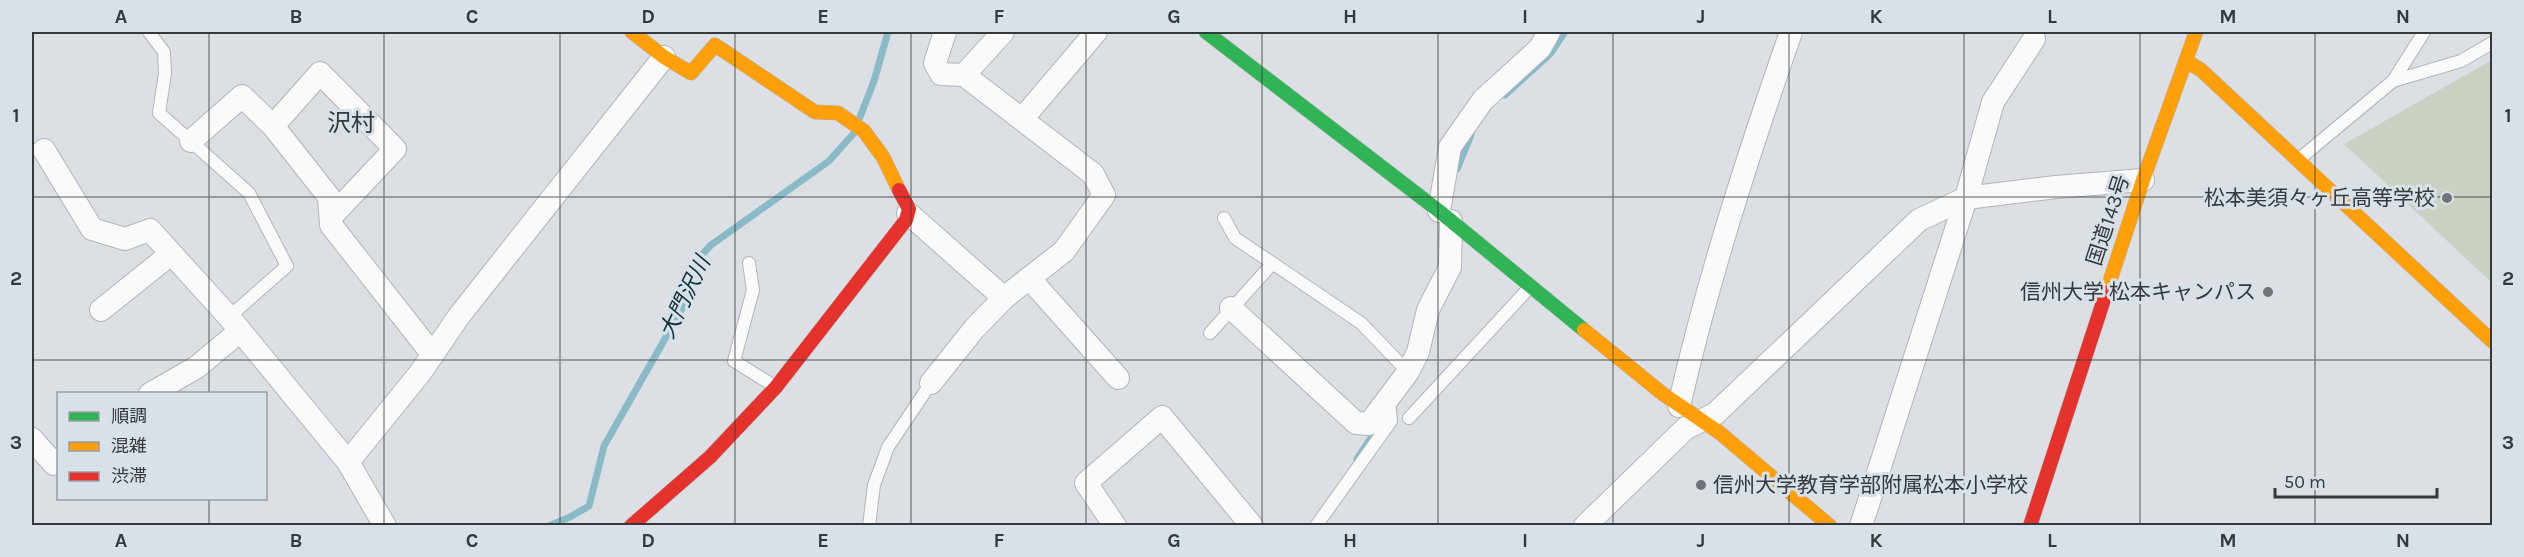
<svg xmlns="http://www.w3.org/2000/svg" width="2524" height="557" font-family="Karla,'Noto Sans JP',sans-serif">
  <rect width="100%" height="100%" fill="#dce0e4"/>
  <polygon fill="#c9d1c2" points="2492,60 2492,283 2344,144"/>
  <g fill="none" stroke-linecap="round" stroke-linejoin="round">
    <g stroke="#8abac5" stroke-width="7">
      <polyline points="1505,95 1550,54 1565,32"/>
      <polyline points="860,117 874,81 888,32"/>
      <polyline points="1457,169 1471,135"/>
      <polyline points="1357,459 1377,429"/>
      <polyline points="549,526 570,517 589,506 604,446 683,307 697,260 711,245 829,161 854,133"/>
    </g>
    <g stroke="#b2b5b8" stroke-width="14">
      <g id="lane">
        <polyline points="149,32 164,52 165,73 159,113 249,193 287,266 229,317"/>
        <polyline points="2393,81 2461,61 2492,43"/>
        <polyline points="2298,160 2393,81 2424,32"/>
        <polyline points="1224,218 1235,238 1361,323 1408,372"/>
        <polyline points="749,263 753,290 734,361 774,386"/>
        <polyline points="1210,333 1272,264"/>
        <polyline points="1409,418 1530,287"/>
        <polyline points="869,526 874,485 888,447 931,383"/>
        <polyline points="1316,526 1391,421 1389,399"/>
      </g>
    </g>
    <g stroke="#b2b5b8" stroke-width="24">
      <g id="street">
        <polyline points="964,75 1003,32"/>
        <polyline points="1023,118 1096,32"/>
        <polyline points="273,126 320,73 395,149 331,217"/>
        <polyline points="191,141 242,96 273,126 329,197 331,225 433,355"/>
        <polyline points="44,150 92,229 125,239 150,230 229,317 348,462 385,526"/>
        <polyline points="1439,211 1450,147 1483,100 1540,48 1549,32"/>
        <polyline points="908,213 1004,298"/>
        <polyline points="1029,278 1118,378"/>
        <polyline points="1231,308 1356,423 1369,424 1408,372 1418,352 1428,310 1450,267 1451,221"/>
        <polyline points="101,310 171,254"/>
        <polyline points="931,383 974,329 1004,298 1064,251 1104,195 1093,174 964,75 941,74 935,63 945,32"/>
        <polyline points="150,394 197,367 240,331"/>
        <path d="M1679,406C1708,279 1748,155 1791,32"/>
        <polyline points="32,439 54,464 58,460"/>
        <polyline points="348,462 420,373 459,316 664,57"/>
        <polyline points="1115,526 1086,483 1162,417 1252,526"/>
        <polyline points="1585,526 1686,428 1715,414 1919,220 1966,198 2056,187 2143,180"/>
        <polyline points="1861,526 1966,198 1993,102 2034,39"/>
      </g>
    </g>
    <g stroke="#b2b5b8" stroke-width="15">
      <polyline id="fast" points="1206,32 1439,211 1584,330"/>
    </g>
    <g stroke="#b2b5b8" stroke-width="15">
      <g id="slow">
        <polyline points="632,32 664,57 691,73 715,45 815,112 838,113 864,131 883,157 899,190"/>
        <polyline points="2186,61 2201,70 2492,341"/>
        <polyline points="2106,293 2143,180 2196,32"/>
        <polyline points="1584,330 1663,394 1720,433 1830,526"/>
      </g>
    </g>
    <g stroke="#b2b5b8" stroke-width="15">
      <g id="jam">
        <polyline points="631,526 710,457 776,387 906,220 909,209 899,190"/>
        <polyline points="2030,526 2106,293"/>
      </g>
    </g>
    <use href="#lane" stroke="#fafafb" stroke-width="12"/>
    <use href="#street" stroke="#fafafb" stroke-width="22"/>
    <use href="#fast" stroke="#30b455" stroke-width="14"/>
    <use href="#slow" stroke="#ff9f0a" stroke-width="14"/>
    <use href="#jam" stroke="#e5322d" stroke-width="14"/>
  </g>
  <path fill="none" stroke="#35393c" stroke-width="1.5" stroke-opacity="0.55" d="M209,32V394M384,32V526M560,32V526M735,32V526M911,32V526M1086,32V526M1262,32V526M1438,32V526M1613,32V526M1789,32V526M1964,32V526M2140,32V526M2315,32V526M32,197H2492M32,360H2492M209,498V526"/>
  <g fill="#6f7377" stroke="#d8e0e8" stroke-width="2">
    <circle cx="2447" cy="198" r="6"/>
    <circle cx="2268" cy="292" r="6"/>
    <circle cx="1701" cy="485" r="6"/>
  </g>
  <g text-anchor="middle" stroke-width="6" stroke-linejoin="round" paint-order="stroke">
    <g font-size="21" fill="#35393c" stroke="#d8e0e8" text-anchor="end">
      <text x="2435" y="205">松本美須々ヶ丘高等学校</text>
      <text x="2256" y="299">信州大学 松本キャンパス</text>
      <text x="1713" y="492" text-anchor="start">信州大学教育学部附属松本小学校</text>
    </g>
    <g font-size="21" fill="#35393c" stroke="#d8e0e8">
      <text transform="translate(2108 220) rotate(-72)" y="7">国道143号</text>
    </g>
    <g font-size="22" font-style="italic" fill="#0f3138" stroke="#d8e0e8">
      <text transform="translate(684 297) rotate(-64)" y="8">大門沢川</text>
    </g>
    <g font-size="24" fill="#35393c" stroke="#d8e0e8">
      <text x="351" y="131">沢村</text>
    </g>
  </g>
  <rect width="2524" height="557" fill="none" stroke="#d8e0e8" stroke-width="66"/>
  <rect x="57" y="392" width="210" height="108" fill="#d8e0e8" stroke="#979da3" stroke-width="1.5"/>
  <rect x="69" y="412" width="30" height="9" fill="#30b455" stroke="#979da3" stroke-width="1.5"/>
  <text x="111" y="422" font-size="18" fill="#35393c">順調</text>
  <rect x="69" y="442" width="30" height="9" fill="#ff9f0a" stroke="#979da3" stroke-width="1.5"/>
  <text x="111" y="452" font-size="18" fill="#35393c">混雑</text>
  <rect x="69" y="472" width="30" height="9" fill="#e5322d" stroke="#979da3" stroke-width="1.5"/>
  <text x="111" y="482" font-size="18" fill="#35393c">渋滞</text>
  <path d="M2275 488v9h162v-9" fill="none" stroke="#35393c" stroke-width="3"/>
  <text x="2284" y="488" font-size="18" fill="#35393c" stroke="#d8e0e8" stroke-width="4.5" paint-order="stroke">50 m</text>
  <rect x="33" y="33" width="2458" height="491" fill="none" stroke="#35393c" stroke-width="2"/>
  <g font-size="20" text-anchor="middle" font-weight="bold" fill="#35393c">
    <text x="121" y="23">A</text>
    <text x="296" y="23">B</text>
    <text x="472" y="23">C</text>
    <text x="648" y="23">D</text>
    <text x="823" y="23">E</text>
    <text x="999" y="23">F</text>
    <text x="1174" y="23">G</text>
    <text x="1350" y="23">H</text>
    <text x="1525" y="23">I</text>
    <text x="1701" y="23">J</text>
    <text x="1876" y="23">K</text>
    <text x="2052" y="23">L</text>
    <text x="2228" y="23">M</text>
    <text x="2403" y="23">N</text>
    <text x="16" y="122">1</text>
    <text x="2508" y="122">1</text>
    <text x="16" y="285">2</text>
    <text x="2508" y="285">2</text>
    <text x="16" y="449">3</text>
    <text x="2508" y="449">3</text>
    <text x="121" y="547">A</text>
    <text x="296" y="547">B</text>
    <text x="472" y="547">C</text>
    <text x="648" y="547">D</text>
    <text x="823" y="547">E</text>
    <text x="999" y="547">F</text>
    <text x="1174" y="547">G</text>
    <text x="1350" y="547">H</text>
    <text x="1525" y="547">I</text>
    <text x="1701" y="547">J</text>
    <text x="1876" y="547">K</text>
    <text x="2052" y="547">L</text>
    <text x="2228" y="547">M</text>
    <text x="2403" y="547">N</text>
  </g>
</svg>
